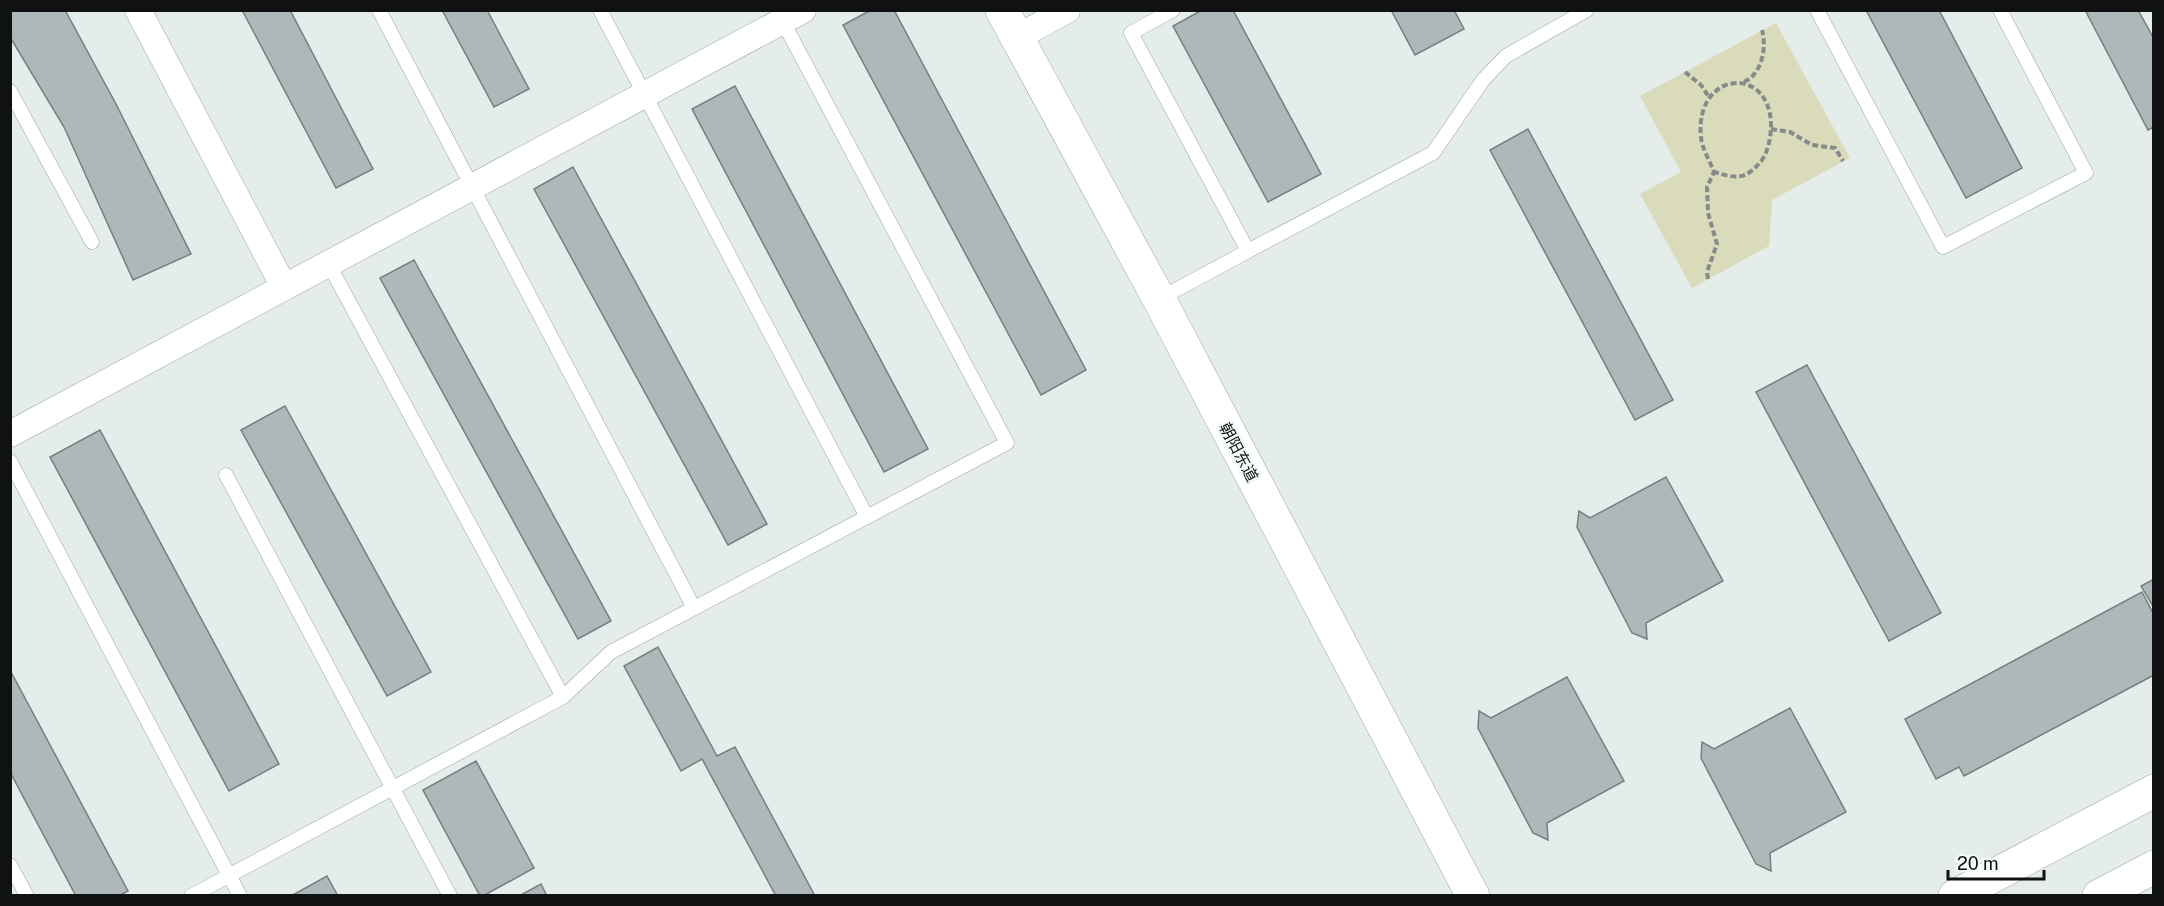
<svg xmlns="http://www.w3.org/2000/svg" width="2164" height="906" font-family="'Public Sans','Noto Sans SC',sans-serif">
  <rect width="100%" height="100%" fill="#e4edea"/>
  <polygon fill="#d9dbba" points="1776,23 1850,158 1772,200 1769,246 1692,288 1640,194 1681,172 1640,96"/>
  <g fill="#aeb7b9" stroke="#767e7f" stroke-width="1.5">
    <polygon points="10,10 65,10 116,104 191,254 133,280 64,127 10,37"/>
    <polygon points="242,10 290,10 373,169 336,188"/>
    <polygon points="442,10 487,10 529,89 494,107"/>
    <polygon points="871,10 894,10 1086,370 1041,395 843,25"/>
    <polygon points="1202,10 1233,10 1321,174 1268,202 1173,26"/>
    <polygon points="1391,10 1454,10 1464,29 1415,55"/>
    <polygon points="1866,10 1939,10 2022,168 1966,198"/>
    <polygon points="2085,10 2138,10 2154,39 2154,127 2148,130"/>
    <polygon points="735,86 928,449 884,472 692,109"/>
    <polygon points="1528,129 1673,400 1635,420 1490,150"/>
    <polygon points="573,167 767,524 728,545 534,189"/>
    <polygon points="414,260 611,621 578,639 380,278"/>
    <polygon points="1807,365 1941,613 1889,641 1756,392"/>
    <polygon points="285,406 431,672 387,696 241,430"/>
    <polygon points="100,430 279,764 229,791 50,457"/>
    <polygon points="1666,477 1723,581 1646,623 1647,639 1632,633 1577,527 1579,511 1590,518"/>
    <polygon points="2154,579 2154,608 2141,586"/>
    <polygon points="2142,592 2154,615 2154,675 1964,776 1959,767 1936,779 1905,719"/>
    <polygon points="658,647 717,756 735,747 815,896 776,896 702,759 681,771 624,666"/>
    <polygon points="10,670 128,891 119,896 76,896 10,772"/>
    <polygon points="1567,677 1624,781 1547,823 1548,840 1533,833 1478,728 1479,711 1491,718"/>
    <polygon points="1790,708 1846,812 1770,853 1771,871 1756,864 1701,758 1702,742 1714,749"/>
    <polygon points="476,761 534,868 483,896 480,896 423,790"/>
    <polygon points="327,876 338,896 291,896"/>
    <polygon points="541,884 547,896 519,896"/>
  </g>
  <g fill="none" stroke-linecap="round" stroke-linejoin="round">
    <g stroke="#9da5a2" stroke-width="15">
      <g id="service">
        <polyline points="379,10 694,608"/>
        <polyline points="600,10 867,517"/>
        <polyline points="1817,10 1943,247 2086,173 2000,10"/>
        <polyline points="10,91 92,242"/>
        <polyline points="1248,251 1433,153 1483,80 1506,56 1587,10"/>
        <polyline points="1159,299 1248,251 1131,33 1173,10"/>
        <polyline points="10,461 240,896"/>
        <polyline points="226,475 450,896"/>
        <polyline points="563,697 611,652 1007,443 781,18"/>
        <polyline points="10,865 27,896"/>
        <polyline points="191,896 563,697 328,263"/>
      </g>
    </g>
    <g stroke="#9da5a2" stroke-width="27">
      <g id="minor">
        <polyline points="138,10 284,287"/>
        <polyline points="1016,38 1067,10"/>
        <polyline points="10,434 803,10"/>
      </g>
    </g>
    <g stroke="#9da5a2" stroke-width="34">
      <polyline id="secondary" points="1002,10 1159,299 1473,896"/>
    </g>
    <g stroke="#9da5a2" stroke-width="34">
      <g id="primary">
        <polyline points="1955,896 2154,791"/>
        <polyline points="2099,896 2154,867"/>
      </g>
    </g>
    <g stroke="#858b89" stroke-width="4" stroke-dasharray="6 3" stroke-linecap="butt">
      <polyline points="1685,72 1701,85 1709,97"/>
      <path d="M1744,82C1762,74 1767,48 1762,30"/>
      <polyline points="1771,129 1790,132 1812,145 1835,148 1843,161"/>
      <path d="M1708,279L1707,272L1717,244L1708,213L1707,187L1714,172C1710,161 1702,149 1701,137C1694,70 1773,63 1771,129C1770,140 1768,151 1762,160C1746,180 1737,179 1714,172"/>
    </g>
    <use href="#service" stroke="#fff" stroke-width="14"/>
    <use href="#minor" stroke="#fff" stroke-width="26"/>
    <use href="#secondary" stroke="#fff" stroke-width="33"/>
    <use href="#primary" stroke="#fff" stroke-width="33"/>
  </g>
  <g text-anchor="middle" stroke-width="6" stroke-linejoin="round" paint-order="stroke">
    <g font-size="16" fill="#0f1211" stroke="#f1faf8">
      <text transform="translate(1239 452) rotate(62)" y="6">朝阳东道</text>
    </g>
  </g>
  <rect width="2164" height="906" fill="none" stroke="#0f1211" stroke-width="24"/>
  <path d="M1948 870v9h96v-9" fill="none" stroke="#0f1211" stroke-width="3"/>
  <text x="1957" y="870" font-size="18" fill="#0f1211" stroke="#f1faf8" stroke-width="4.5" paint-order="stroke">20 m</text>
</svg>
